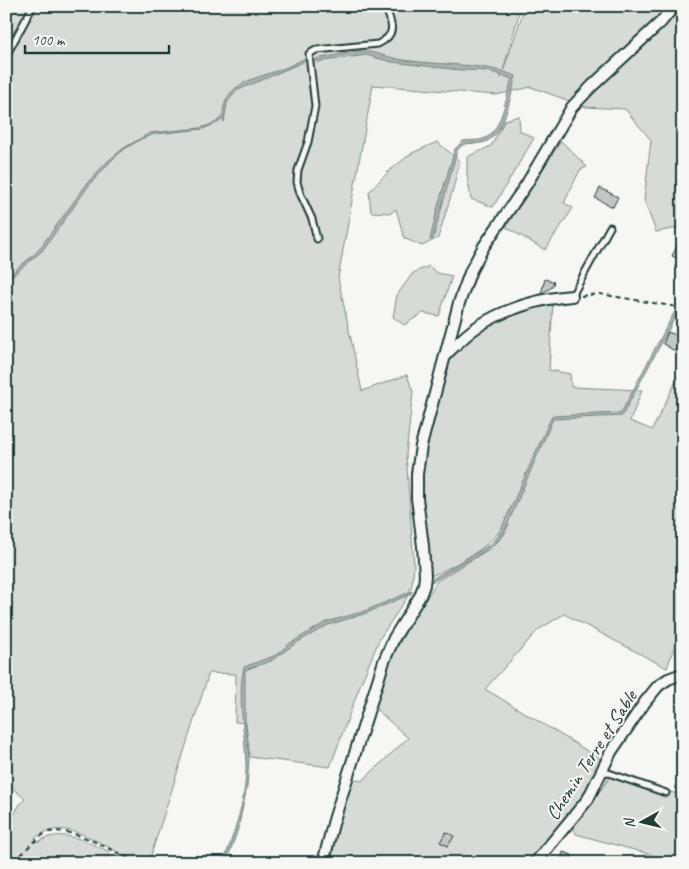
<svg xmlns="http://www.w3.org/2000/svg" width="689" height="869" font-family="Caveat,sans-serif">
  <rect width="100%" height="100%" fill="#f6f6f2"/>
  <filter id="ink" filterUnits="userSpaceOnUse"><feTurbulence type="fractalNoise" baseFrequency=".02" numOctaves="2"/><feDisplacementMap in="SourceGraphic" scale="10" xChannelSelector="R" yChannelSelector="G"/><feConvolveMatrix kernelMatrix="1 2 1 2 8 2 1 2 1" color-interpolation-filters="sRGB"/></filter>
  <g filter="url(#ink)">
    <g fill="#d6dbd6" stroke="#7a8c85">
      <path d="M6,6H521L501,78L525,6H533L537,12L575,8L576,6H667L683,11V227L656,232L644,200L651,140L625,109L586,107L531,87L496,95L373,85L338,278L362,391L407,375L413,392L406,454L414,565L412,585L406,599L380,638L361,683L330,767L250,757L246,723L235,722L236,674L209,673L151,855L142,863C133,859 123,855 114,850C91,838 60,818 35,838L38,842C61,827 88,842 110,852L107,863H6V828L20,804L25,799L6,782Z"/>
      <polygon points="519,116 520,131 534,138 493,207 471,199 467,175 467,157 491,146 505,120"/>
      <polygon points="561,141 587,167 580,170 564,203 573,208 545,250 506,227"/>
      <polygon points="437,142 460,161 453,189 438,238 422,246 404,238 396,209 391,213 371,212 369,192 389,171 412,153"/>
      <polygon points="429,266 437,273 452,276 439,316 423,313 404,325 393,317 397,295 413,273"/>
      <path d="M553,301L549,370L570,374L571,387L642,390L630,421L652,430L683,367V621L667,668L564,614L538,630L485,689L604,761L587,798L528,863H331L341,810L351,778L362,781L408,738L376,709L388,668L395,651L405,633L437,581L491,548L504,535L509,524C500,528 495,538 486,545C470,557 450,568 431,576L421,476L423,449L449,362L476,331L500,317Z"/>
      <polygon points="613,773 683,796 683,863 666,863 667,859 576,834 573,827"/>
    </g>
    <g fill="#aab3ae" stroke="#72847d">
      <path d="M358,51C375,51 388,58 404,60C441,66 482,62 516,76C511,93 505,135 485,142C474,146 464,139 457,151L433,239L430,240L438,206L455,149L463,141C469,140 478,141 483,139C502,133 506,95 512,79L489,71L460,70L392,62L366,55L317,62L316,59Z"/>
      <path d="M304,59V61L301,63L236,91L227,103L224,122L223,119L219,122L203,129L155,134L141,139L123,150L113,159L90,184L42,251L6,281V278L37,252L89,181L108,161L124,148L150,133L200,128L215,123L223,116C223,82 256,79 282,69C290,66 297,62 304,59Z"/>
      <polygon points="675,311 678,312 622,416 553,419 502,537 483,552 432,582 432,579 491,544 498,536 552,416 621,413"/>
      <path d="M412,591L411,594L364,614L328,625L296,643L271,661L245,670V719L249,759L247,787L238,829L226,863H223C235,831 247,797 246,763C245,732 237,698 244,667L276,655L289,644L326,622L362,612Z"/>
    </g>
    <g fill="#c1c8c3" stroke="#1f3d34">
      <polygon points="600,188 618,197 613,207 595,198"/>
      <polygon points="683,234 683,261 672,256"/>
      <polygon points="545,279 554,282 552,287 541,294"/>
      <polygon points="668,332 681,337 675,351 663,344"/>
      <polygon points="446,832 454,836 448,846 440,842"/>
      <polygon points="563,852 572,855 570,863 561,861"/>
    </g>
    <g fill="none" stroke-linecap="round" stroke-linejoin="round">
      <g stroke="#1f3d34" stroke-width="9">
        <g id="lane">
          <polyline points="6,56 33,6"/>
          <path d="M317,239L312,219L300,193L297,182L298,170L308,142L315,106L309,54L316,50L378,44C398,34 392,24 385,6"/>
          <polyline points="572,296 610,227"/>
          <polyline points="603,771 666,793"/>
        </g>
      </g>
      <g stroke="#1f3d34" stroke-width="14">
        <g id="street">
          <path d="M445,355C455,346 465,335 477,327C504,309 541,298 572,296"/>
          <polyline points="323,863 334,820 384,661 394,638 420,596 424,585 425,576 423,546 417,498 417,474 421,446 459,303 471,270 484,246 526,185 572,107 592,86 661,22 674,6"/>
          <polyline points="535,863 588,799 611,752 645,702 658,686 668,679 682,674"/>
        </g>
      </g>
      <g stroke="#1f3d34" stroke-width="2" stroke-dasharray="5 4" stroke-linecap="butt">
        <polyline points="581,296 600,294 683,308"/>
        <path d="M16,863C20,855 27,848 34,842C38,839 42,835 46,833C70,824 116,853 137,863"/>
      </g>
      <use href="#lane" stroke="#f6f6f2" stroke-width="5"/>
      <use href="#street" stroke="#f6f6f2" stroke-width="10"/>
    </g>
  </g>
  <g text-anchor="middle" stroke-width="4" stroke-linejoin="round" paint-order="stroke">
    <g font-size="20" fill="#1f3d34" stroke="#f6f6f2">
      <text transform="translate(591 755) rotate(-57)" y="7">Chemin Terre et Sable</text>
    </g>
  </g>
  <rect width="689" height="869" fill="none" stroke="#f6f6f2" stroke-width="25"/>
  <rect x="12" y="12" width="664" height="844" fill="none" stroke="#1f3d34" stroke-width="2" filter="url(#ink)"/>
  <g transform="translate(642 822) rotate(262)" stroke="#f6f6f2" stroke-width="4" paint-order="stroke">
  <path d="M0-4L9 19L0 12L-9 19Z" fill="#1f3d34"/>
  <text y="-8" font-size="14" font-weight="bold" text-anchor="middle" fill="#1f3d34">N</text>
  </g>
  <path d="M25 45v8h144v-8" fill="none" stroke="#1f3d34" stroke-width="2.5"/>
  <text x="32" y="45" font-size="15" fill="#1f3d34" stroke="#f6f6f2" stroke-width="4" paint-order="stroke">100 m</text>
</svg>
